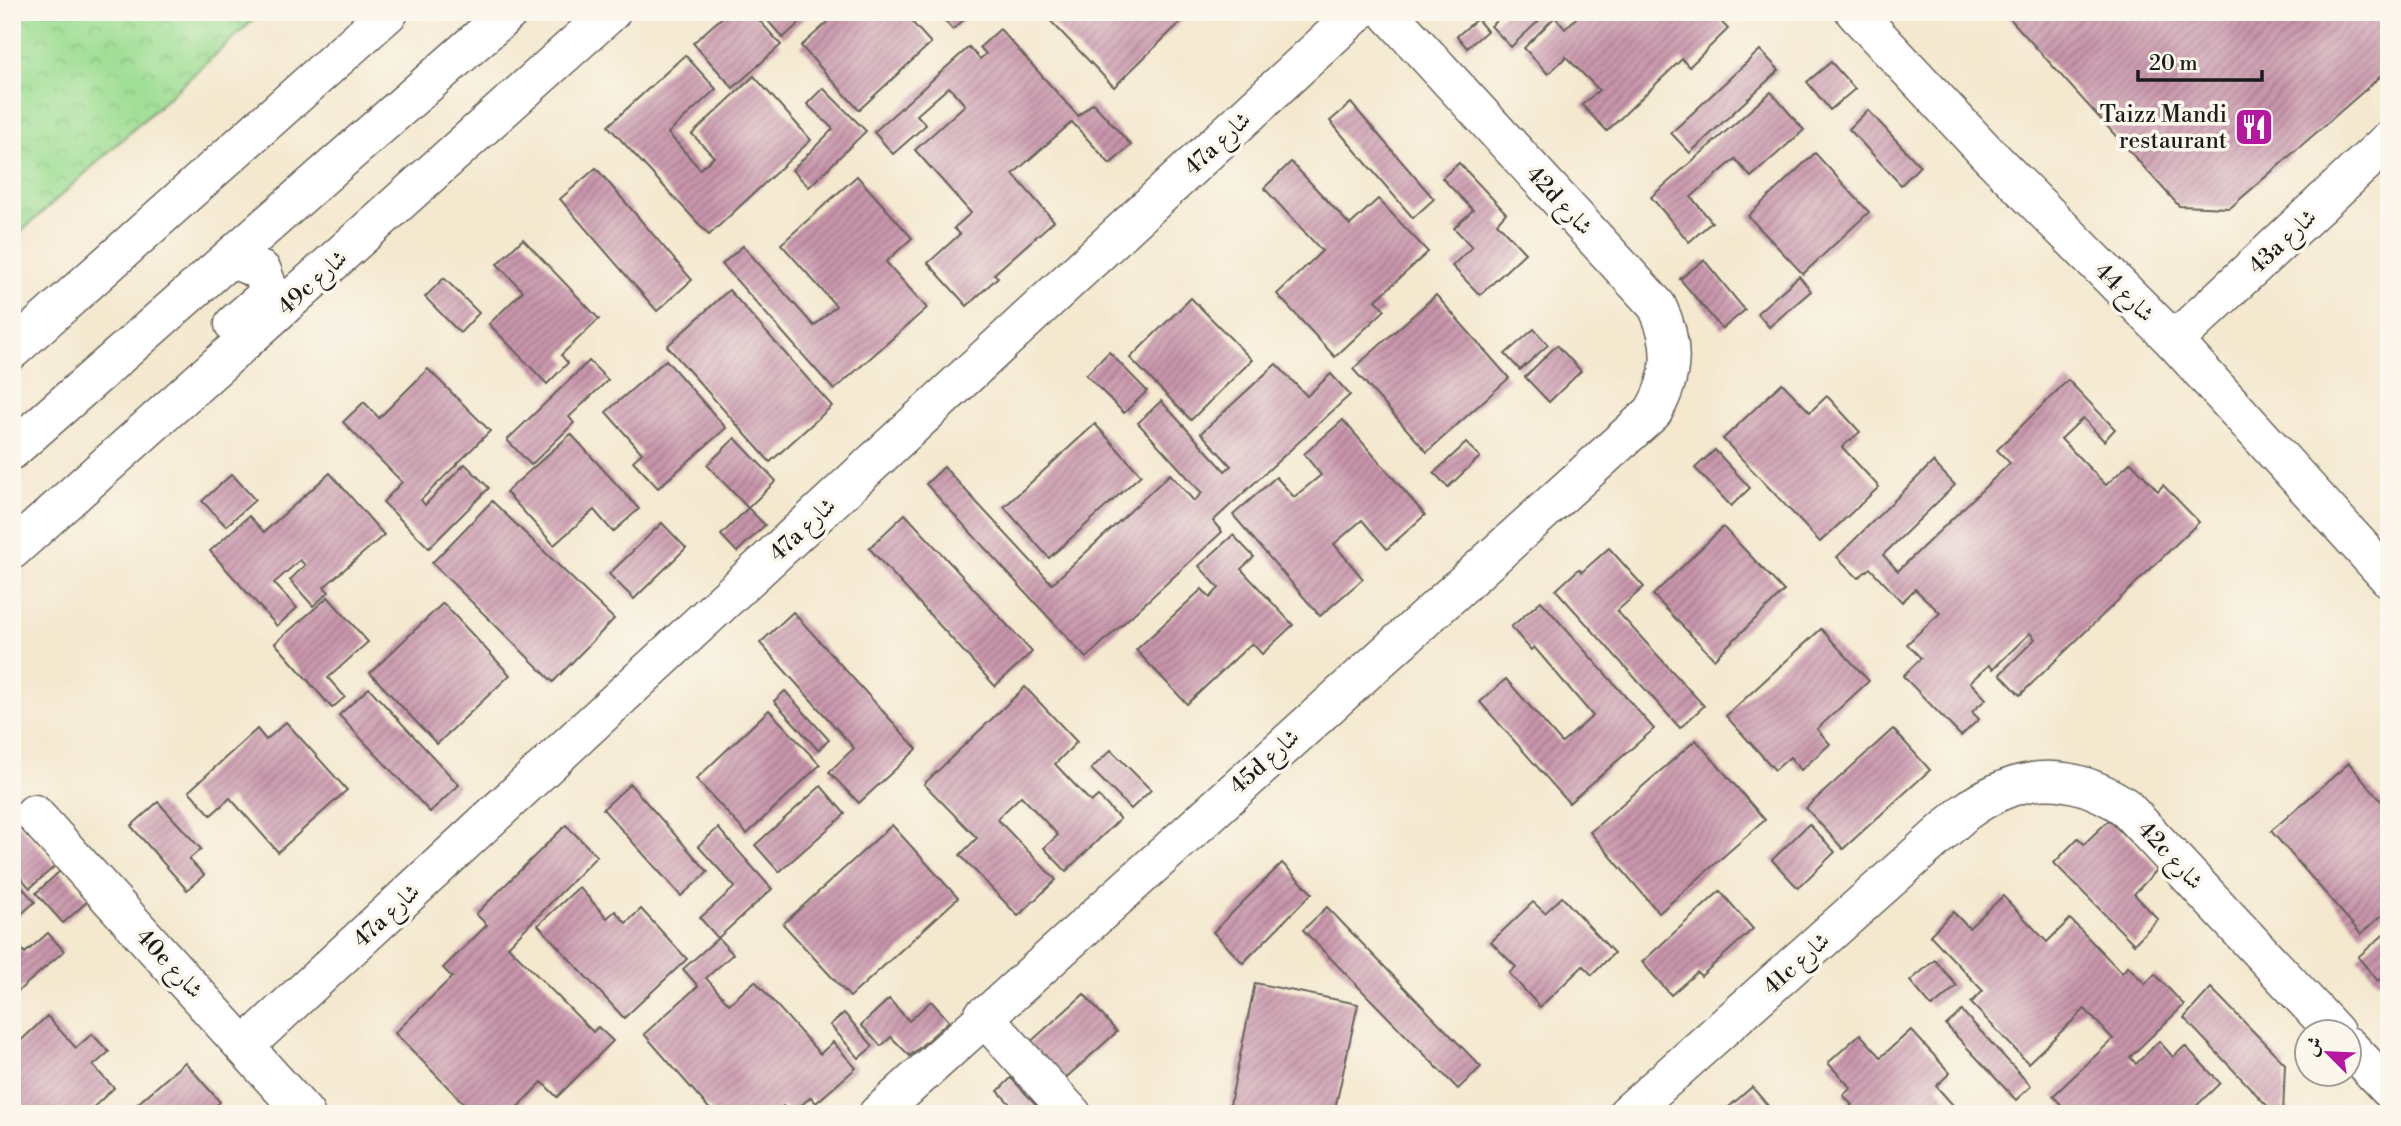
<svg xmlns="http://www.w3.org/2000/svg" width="2401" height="1126" font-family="'Libre Bodoni',Amiri,serif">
  <defs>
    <pattern id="park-crowns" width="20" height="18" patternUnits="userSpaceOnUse" patternTransform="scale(1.75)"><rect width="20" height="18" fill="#9fde94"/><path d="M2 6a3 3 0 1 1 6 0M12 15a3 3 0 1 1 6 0" fill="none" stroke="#88be7f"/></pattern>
    <pattern id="building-hatch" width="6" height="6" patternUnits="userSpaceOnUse" patternTransform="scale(1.75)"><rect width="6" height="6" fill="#c895ab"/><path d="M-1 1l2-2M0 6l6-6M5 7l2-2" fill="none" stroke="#a2798a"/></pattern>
  </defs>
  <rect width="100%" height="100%" fill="#fbf7ec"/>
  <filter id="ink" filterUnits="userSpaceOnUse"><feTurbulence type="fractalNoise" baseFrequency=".0143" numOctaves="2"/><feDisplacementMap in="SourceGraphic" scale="14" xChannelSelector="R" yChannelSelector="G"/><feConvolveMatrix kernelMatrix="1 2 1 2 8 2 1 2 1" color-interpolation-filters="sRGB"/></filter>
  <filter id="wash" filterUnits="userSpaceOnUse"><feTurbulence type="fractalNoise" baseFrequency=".00686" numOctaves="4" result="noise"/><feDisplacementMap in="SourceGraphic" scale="28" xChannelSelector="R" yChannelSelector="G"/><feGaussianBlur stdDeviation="1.57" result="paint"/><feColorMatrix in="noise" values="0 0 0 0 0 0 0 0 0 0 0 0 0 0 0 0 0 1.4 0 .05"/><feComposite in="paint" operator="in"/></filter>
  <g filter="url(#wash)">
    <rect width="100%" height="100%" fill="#f4e8cf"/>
    <polygon fill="url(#park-crowns)" stroke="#5e7d58" stroke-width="2" points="12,12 262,12 12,240"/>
    <g id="blocks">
      <g fill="url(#building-hatch)">
        <polygon points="728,12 752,12 781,45 733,88 693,43"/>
        <polygon points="760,12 811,12 783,38"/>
        <polygon points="839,12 903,12 931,43 859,110 801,46"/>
        <polygon points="937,12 972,12 953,30"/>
        <polygon points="1042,12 1191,12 1114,87"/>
        <polygon points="1505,12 1548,12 1511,47 1491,26"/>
        <polygon points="1582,12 1712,12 1728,29 1689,67 1682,59 1607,131 1582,105 1599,90 1566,57 1548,74 1524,48 1555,17 1565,29"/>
        <polygon points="2004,12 2389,12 2389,69 2230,208 2179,206"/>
        <polygon points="1477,19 1487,31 1467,48 1457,36"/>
        <polygon points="1000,29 1078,116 1093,103 1131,145 1110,164 1072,122 1013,174 1054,221 994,274 998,277 967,306 928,263 960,234 954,228 971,213 915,150 965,105 949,87 917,115 926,125 893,154 874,132 969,47 980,59 986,54 980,47"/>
        <polygon points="1760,50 1779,70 1690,153 1671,133"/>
        <polygon points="685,55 716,89 668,133 700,169 714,157 692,134 754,76 811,140 709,235 608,126"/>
        <polygon points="1831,62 1855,89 1830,110 1807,82"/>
        <polygon points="823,88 866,131 809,187 792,170 833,129 807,104"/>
        <polygon points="1771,92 1804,130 1751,177 1735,159 1691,197 1712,222 1689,242 1651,197"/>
        <polygon points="1351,103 1434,199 1413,218 1330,121"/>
        <polygon points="1868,110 1920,166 1901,185 1849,129"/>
        <polygon points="1815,153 1869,212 1803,274 1748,216"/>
        <polygon points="1291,162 1350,225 1378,199 1428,252 1376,300 1385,310 1335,357 1277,294 1322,251 1264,188"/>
        <polygon points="1459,163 1506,213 1497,223 1525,253 1480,295 1452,266 1472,247 1454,228 1473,210 1442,178"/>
        <polygon points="596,168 692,280 657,311 560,199"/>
        <polygon points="857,176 912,238 886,262 927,308 834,390 722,264 743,246 814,326 836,306 781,244"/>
        <polygon points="523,239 599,319 561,355 568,363 547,384 489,324 523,291 497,264"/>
        <polygon points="1704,260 1745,310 1722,329 1680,279"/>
        <polygon points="1799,276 1811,291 1769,327 1757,313"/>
        <polygon points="444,278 479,313 460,333 425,297"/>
        <polygon points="729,290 832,406 770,462 667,346"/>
        <polygon points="1436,295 1509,378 1427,452 1353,369"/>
        <polygon points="1191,298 1252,360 1191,420 1130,358"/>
        <polygon points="1534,329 1548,345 1520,370 1505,354"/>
        <polygon points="1557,345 1581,371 1549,402 1525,377"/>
        <polygon points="1109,352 1147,391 1124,413 1086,375"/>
        <polygon points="666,360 726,428 658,488 633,461 642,453 606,412"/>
        <polygon points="589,361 608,380 569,417 574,423 531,465 507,440"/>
        <polygon points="1276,364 1307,396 1331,374 1350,395 1213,521 1222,532 1086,658 926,484 944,467 1052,584 1170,474 1194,501 1202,493 1138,423 1161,401 1225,471 1231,466 1201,433"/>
        <polygon points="428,369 490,431 421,500 425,505 465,464 489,488 429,548 383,502 402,482 343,422 364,402 379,418"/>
        <polygon points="2068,380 2115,429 2104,441 2083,418 2061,439 2106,485 2131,462 2158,491 2163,485 2199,522 2020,695 2000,674 2035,639 2030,633 1993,669 1989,665 1970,682 1986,699 1972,712 1979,719 1961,736 1903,676 1921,658 1907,644 1940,613 1915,589 1902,602 1870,568 1858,578 1837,557 1933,462 1955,485 1883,555 1898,571 2010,463 1997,450"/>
        <polygon points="1782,383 1810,412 1827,396 1860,432 1842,447 1879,487 1820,542 1723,439"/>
        <polygon points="1343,420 1425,515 1387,549 1362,520 1334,544 1363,579 1320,616 1233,515 1276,477 1294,497 1321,475 1304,454"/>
        <polygon points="1095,424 1141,475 1049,558 1004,507"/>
        <polygon points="571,434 639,509 613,532 594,510 554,545 506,492"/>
        <polygon points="735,438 776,481 748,508 765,525 737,552 721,535 748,508 707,465"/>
        <polygon points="1466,443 1480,457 1448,487 1434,473"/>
        <polygon points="1715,450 1750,488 1731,506 1695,468"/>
        <polygon points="330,473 384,535 324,587 329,592 313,606 290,580 305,565 300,560 274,583 297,608 277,626 210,551 249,516 264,532"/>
        <polygon points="232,474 255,500 226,526 202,501"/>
        <polygon points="492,501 614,619 553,682 432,563"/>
        <polygon points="905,514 1032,652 995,686 869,548"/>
        <polygon points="662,523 686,548 634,599 609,574"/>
        <polygon points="1723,527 1784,591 1714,659 1653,595"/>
        <polygon points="1233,535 1254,557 1241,569 1293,625 1262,654 1252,643 1187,704 1136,650 1202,589 1210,598 1219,588 1199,566"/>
        <polygon points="1609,548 1644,587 1617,611 1704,706 1680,728 1556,590 1579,569 1582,572"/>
        <polygon points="328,597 368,642 328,678 345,697 332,708 275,643"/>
        <polygon points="1541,601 1654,729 1569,803 1480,702 1506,679 1562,743 1593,716 1534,647 1531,650 1511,627"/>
        <polygon points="443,603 510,675 437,744 370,673"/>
        <polygon points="793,612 917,749 859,803 829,772 854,748 760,643"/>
        <polygon points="1821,629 1869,681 1817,729 1830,744 1801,770 1790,757 1775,770 1726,716"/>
        <polygon points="1025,687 1077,742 1055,764 1091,802 1098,796 1120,819 1066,871 1044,848 1058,835 1021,796 997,819 1056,880 1018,916 960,855 977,838 924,784"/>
        <polygon points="369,688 459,785 430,812 339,715"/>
        <polygon points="785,691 829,740 818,750 774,701"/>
        <polygon points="769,710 820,765 747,834 696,779"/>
        <polygon points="286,722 347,790 278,852 230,798 211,815 189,791 257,729 266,740"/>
        <polygon points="1893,729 1930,770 1843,849 1806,808"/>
        <polygon points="1696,740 1765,820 1659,913 1590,832"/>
        <polygon points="1111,750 1151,790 1131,809 1091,769"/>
        <polygon points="2349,763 2389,810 2389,909 2361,934 2271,831"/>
        <polygon points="630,784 708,872 681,896 603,809"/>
        <polygon points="821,786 845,814 779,872 755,845"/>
        <polygon points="158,802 201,849 189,859 204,875 187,890 131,826"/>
        <polygon points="2109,820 2158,869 2134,894 2158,919 2134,944 2054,863 2078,838 2084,844"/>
        <polygon points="16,821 55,866 30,888 12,868 12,824"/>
        <polygon points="1809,824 1835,852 1798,888 1772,860"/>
        <polygon points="566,825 597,856 508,946 593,1032 598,1027 613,1041 557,1097 542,1082 511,1114 474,1114 395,1033 452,977 443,968 487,925 476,914"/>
        <polygon points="892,825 958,898 850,997 783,924"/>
        <polygon points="718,828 772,889 718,938 700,918 735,887 698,846"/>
        <polygon points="1282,863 1312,893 1243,963 1213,932"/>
        <polygon points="60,871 88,901 63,923 36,893"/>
        <polygon points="12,876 35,902 18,917 12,911"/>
        <polygon points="579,887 607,918 615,911 626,923 641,909 687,959 624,1018 538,925"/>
        <polygon points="1720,891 1753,929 1701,976 1697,972 1671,995 1642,962"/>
        <polygon points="2003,896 2047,942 2070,919 2122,973 2128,966 2145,984 2155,974 2184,1005 2130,1057 2136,1064 2159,1041 2173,1057 2185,1046 2220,1083 2188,1114 2070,1114 2053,1096 2113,1039 2085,1009 2028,1063 1971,1003 1983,991 1930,935 1953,912 1969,928"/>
        <polygon points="1562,897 1614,953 1592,975 1583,966 1540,1007 1509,973 1516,967 1491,942 1533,902 1545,913"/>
        <polygon points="1327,907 1481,1067 1458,1089 1303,930"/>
        <polygon points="2389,930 2389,972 2378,981 2358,957"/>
        <polygon points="48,933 64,951 16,993 12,989 12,939 25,953"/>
        <polygon points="718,938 733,954 706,978 729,1004 755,981 820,1054 833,1042 856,1068 816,1103 811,1097 791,1114 783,1106 774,1114 714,1114 644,1034 698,986 683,969"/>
        <polygon points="1935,960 1957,986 1932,1007 1910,981"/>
        <polygon points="1255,983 1358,1004 1334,1114 1228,1114"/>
        <polygon points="2211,988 2285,1064 2283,1114 2275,1114 2184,1018"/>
        <polygon points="1084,994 1117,1032 1060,1083 1027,1045"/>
        <polygon points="889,999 909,1021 931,1001 949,1021 910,1056 891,1037 881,1046 861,1025"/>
        <polygon points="1962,1011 2031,1086 2016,1100 1946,1025"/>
        <polygon points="844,1013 873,1046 859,1058 830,1025"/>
        <polygon points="47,1016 76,1048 92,1034 109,1052 93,1066 114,1088 86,1114 12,1113 12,1049"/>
        <polygon points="1911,1030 1950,1073 1936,1086 1961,1114 1842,1114 1852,1105 1843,1095 1851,1088 1828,1063 1860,1034 1881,1057"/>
        <polygon points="185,1062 220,1102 207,1114 126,1114"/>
        <polygon points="1011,1078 1045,1114 1019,1114 998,1091"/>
        <polygon points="1752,1087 1775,1114 1724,1114 1723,1112"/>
      </g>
    </g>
  </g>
  <g filter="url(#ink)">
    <use href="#blocks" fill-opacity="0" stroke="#68635b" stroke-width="2"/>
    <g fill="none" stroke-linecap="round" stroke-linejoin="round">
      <g stroke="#68635b" stroke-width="41">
        <g id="minor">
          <polyline points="1855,12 1986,152 2174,341 2389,578"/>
          <polyline points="230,258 262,271 268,288 264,298 234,324"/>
          <polyline points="2174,341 2389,140"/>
          <polyline points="12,350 389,12"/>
          <polyline points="12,450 509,12"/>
          <polyline points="12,550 611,12"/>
          <polyline points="34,814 305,1114"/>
          <polyline points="983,1016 1072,1114"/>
          <polyline points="246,1045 1358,12"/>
          <polyline points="2348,1046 2389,1089"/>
          <path d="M878,1114L1653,412C1674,376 1675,343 1657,306L1387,12"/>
          <path d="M1627,1114L1964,813C2017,773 2068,769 2124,806L2335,1032"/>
        </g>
      </g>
      <use href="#minor" stroke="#fff" stroke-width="38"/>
    </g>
  </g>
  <defs>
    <g id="restaurant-square" transform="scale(2.0125)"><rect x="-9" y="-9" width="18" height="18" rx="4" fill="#b5179e" stroke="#fbf7ec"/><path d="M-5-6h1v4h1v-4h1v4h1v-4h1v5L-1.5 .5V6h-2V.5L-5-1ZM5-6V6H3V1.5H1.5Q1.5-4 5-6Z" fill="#fff"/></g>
  </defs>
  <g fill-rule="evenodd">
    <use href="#restaurant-square" x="2254" y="127"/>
  </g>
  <g text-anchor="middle" stroke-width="7" stroke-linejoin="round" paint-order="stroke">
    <g font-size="23" fill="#1c1c1c" stroke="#fbf7ec" text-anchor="end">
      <text x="2227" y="122">Taizz Mandi<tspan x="2227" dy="26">restaurant</tspan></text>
    </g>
    <g font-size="23" fill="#1c1c1c" stroke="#fbf7ec">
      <text transform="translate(1217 143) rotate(-43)" y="8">47a شارع</text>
      <text transform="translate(1560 200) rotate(47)" y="8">42d شارع</text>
      <text transform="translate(2282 241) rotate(-43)" y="8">43a شارع</text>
      <text transform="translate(312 282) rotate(-42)" y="8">49c شارع</text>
      <text transform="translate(2125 292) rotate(45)" y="8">شارع 44</text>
      <text transform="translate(802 529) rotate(-43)" y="8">47a شارع</text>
      <text transform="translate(1264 761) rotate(-42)" y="8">45d شارع</text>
      <text transform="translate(2171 855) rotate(47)" y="8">42c شارع</text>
      <text transform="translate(386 915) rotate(-43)" y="8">47a شارع</text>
      <text transform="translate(170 963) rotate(47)" y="8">40e شارع</text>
      <text transform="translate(1796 963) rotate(-42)" y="8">41c شارع</text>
    </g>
  </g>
  <rect width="2401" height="1126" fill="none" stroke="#fbf7ec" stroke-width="42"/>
  <g transform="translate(2328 1053) rotate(294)"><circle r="33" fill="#fbf7ec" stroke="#a29f99" stroke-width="2"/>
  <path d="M0-5L12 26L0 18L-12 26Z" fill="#b5179e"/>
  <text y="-10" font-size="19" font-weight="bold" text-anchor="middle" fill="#1c1c1c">ش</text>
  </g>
  <path d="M2138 70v10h124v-10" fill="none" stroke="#1c1c1c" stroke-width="3.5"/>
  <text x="2149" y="70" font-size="21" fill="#1c1c1c" stroke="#fbf7ec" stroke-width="5" paint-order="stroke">20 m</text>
</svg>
